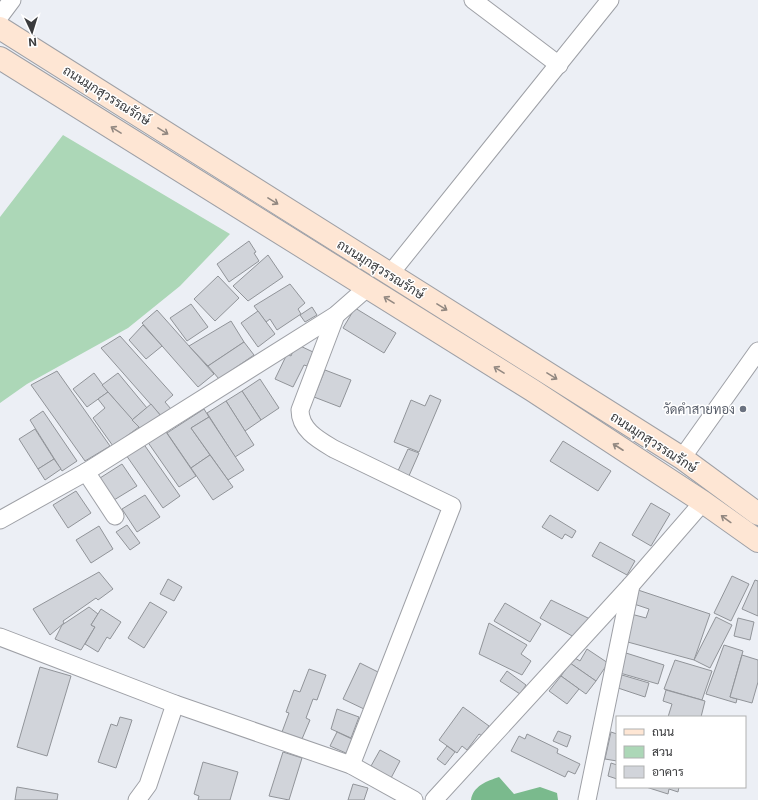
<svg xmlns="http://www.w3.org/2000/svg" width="758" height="800" font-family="Inter,Sarabun,sans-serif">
  <rect width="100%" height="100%" fill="#eceff5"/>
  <polygon fill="#acd7b7" points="63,135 230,234 180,286 128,328 27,384 0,403 0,217"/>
  <path fill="#7aba8d" d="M499,777L514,794L540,787L557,793L558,800H471C473,786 487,781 499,777Z"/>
  <g fill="#d1d4da" stroke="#919499">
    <polygon points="249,241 256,252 254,253 259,261 229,282 217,264"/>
    <polygon points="268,255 283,277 248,301 233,286"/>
    <polygon points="218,276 239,298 215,321 194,299"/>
    <polygon points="290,284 305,303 298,309 301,314 277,330 270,319 266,322 254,306"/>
    <polygon points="191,304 208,327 187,341 170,318"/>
    <polygon points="312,307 317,315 305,322 300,315"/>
    <polygon points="355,308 396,333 384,353 343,328"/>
    <polygon points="157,310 214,374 198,387 142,323"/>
    <polygon points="258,311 275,334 258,347 241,323"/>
    <polygon points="231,321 244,342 208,366 189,346"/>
    <polygon points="143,325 162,346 146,359 129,340"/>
    <polygon points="120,336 173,395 165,402 171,409 161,416 101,348"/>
    <polygon points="244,342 254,355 219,379 208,366"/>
    <polygon points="296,344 313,352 307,366 304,365 293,387 275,379 287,354 291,356"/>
    <polygon points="325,370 351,380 340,407 314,397"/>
    <polygon points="57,371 110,446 85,461 31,385"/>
    <polygon points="94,373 108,392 87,407 73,389"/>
    <polygon points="118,373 147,408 132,420 102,385"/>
    <polygon points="260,379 279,408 261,420 242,391"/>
    <polygon points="242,391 261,420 245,431 226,401"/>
    <polygon points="108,392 139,427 113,446 93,418 105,408 98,399"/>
    <polygon points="430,395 441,400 419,452 394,442 411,400 425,406"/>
    <polygon points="226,401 254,445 235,457 207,413"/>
    <polygon points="151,404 161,416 142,430 132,420"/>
    <polygon points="204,409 209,417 191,428 210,455 191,468 167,433"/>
    <polygon points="43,411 77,461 62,471 30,420"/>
    <polygon points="209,417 244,470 228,480 191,428"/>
    <polygon points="35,429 54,459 38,469 19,439"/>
    <polygon points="164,429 196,476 179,487 147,441"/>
    <polygon points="563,441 611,471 598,491 550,461"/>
    <polygon points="143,443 180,496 163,508 126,455"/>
    <polygon points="408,449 419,453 408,478 397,473"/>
    <polygon points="210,455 233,487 213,500 191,468"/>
    <polygon points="54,459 61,469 45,480 38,469"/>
    <polygon points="122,464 137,486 114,500 100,478"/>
    <polygon points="76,491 91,513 68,528 53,505"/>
    <polygon points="145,495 160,517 137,532 122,509"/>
    <polygon points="651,503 670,514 651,546 632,535"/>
    <polygon points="550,515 576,531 572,538 565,534 562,539 542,527"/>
    <polygon points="127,525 140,543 130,550 116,532"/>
    <polygon points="99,526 113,549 91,563 76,540"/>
    <polygon points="600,542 635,561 627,575 592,556"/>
    <polygon points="99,572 113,589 98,600 96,598 63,621 64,623 50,635 33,609"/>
    <polygon points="732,576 749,584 731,621 714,613"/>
    <polygon points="168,579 182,587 174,601 160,594"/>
    <polygon points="755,580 758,581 758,616 742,609"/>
    <polygon points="638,590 710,614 694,660 624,641 631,614 646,618 649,609 634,604"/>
    <polygon points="551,600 590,619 574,637 540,618"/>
    <polygon points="150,602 167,612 144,648 128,638"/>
    <polygon points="505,603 541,624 530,642 494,621"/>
    <polygon points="89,607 98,614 91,625 95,627 81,650 55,639 62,625"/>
    <polygon points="101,609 121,622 110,639 107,637 98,652 85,644 95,627 91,625"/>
    <polygon points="716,617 732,625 710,668 694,660"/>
    <polygon points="738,618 754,622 750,640 734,636"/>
    <polygon points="489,623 527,645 521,654 531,661 522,675 479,654"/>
    <polygon points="724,645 743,651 730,697 737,699 736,703 706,694"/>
    <polygon points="587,649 608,663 596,681 570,663 575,658 580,661"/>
    <polygon points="626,653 664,665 658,684 620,673"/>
    <polygon points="742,655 758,660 758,682 752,703 730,697"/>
    <polygon points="675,660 712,671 702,700 664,689"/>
    <polygon points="360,663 380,673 364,709 343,699"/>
    <polygon points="570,663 596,681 586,694 561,676"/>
    <polygon points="40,667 71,676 47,756 17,747"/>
    <polygon points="309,669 326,675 317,700 313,699 306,718 310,720 302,739 282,732 289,713 286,712 294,690 300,692"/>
    <polygon points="507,671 526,685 520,694 500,681"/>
    <polygon points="622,675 649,683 645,697 618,688"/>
    <polygon points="561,676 579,689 567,704 549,691"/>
    <polygon points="666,690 705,701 701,717 668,717 672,704 663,701"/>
    <polygon points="463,707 489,726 482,736 479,734 467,750 462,746 457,753 439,740"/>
    <polygon points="337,709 359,717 351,738 331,729"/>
    <polygon points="120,717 132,720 116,768 98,762 111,724 117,726"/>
    <polygon points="558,731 571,736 567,747 553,741"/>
    <polygon points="337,732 354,740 348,754 330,746"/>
    <polygon points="611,732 617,734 617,761 605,759"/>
    <polygon points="527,734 558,749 557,753 580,764 575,774 568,771 565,777 511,751 519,736 525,739"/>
    <polygon points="447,746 455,752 445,765 437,759"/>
    <polygon points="380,750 400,761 391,778 371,766"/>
    <polygon points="283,752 302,758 289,800 269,796"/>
    <polygon points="203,762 238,772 230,800 198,800 199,796 194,794"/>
    <polygon points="611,763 617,765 617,779 608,776"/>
    <polygon points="353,784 368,788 364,800 348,800"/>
    <polygon points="17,787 58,794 57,800 15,800"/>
    <polygon points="646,787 679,787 678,792 669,789 668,794"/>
  </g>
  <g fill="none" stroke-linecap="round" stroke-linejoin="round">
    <g stroke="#9ea0a6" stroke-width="19">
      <g id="minor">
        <polyline points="473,0 559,65"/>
        <polyline points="0,16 12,0"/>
        <polyline points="390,274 610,0"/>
        <path d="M336,315L300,410C300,430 319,440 334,449L452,506L351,765"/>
        <polyline points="682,458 758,351"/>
        <polyline points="86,472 115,516"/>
        <polyline points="0,520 86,472 336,315 368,287"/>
        <polyline points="0,637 175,704 351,765 414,800"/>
        <polyline points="137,800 148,785 175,704"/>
        <polyline points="434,800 631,585 703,502"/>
        <polyline points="587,800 631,585"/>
      </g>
    </g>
    <g stroke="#9ea0a6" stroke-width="24">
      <g id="secondary">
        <polyline points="0,28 682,458 758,514"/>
        <polyline points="0,58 532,390 703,502 758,541"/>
      </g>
    </g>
    <use href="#minor" stroke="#fff" stroke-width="17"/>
    <use href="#secondary" stroke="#fee6d4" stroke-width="22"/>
  </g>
  <defs><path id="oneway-shaft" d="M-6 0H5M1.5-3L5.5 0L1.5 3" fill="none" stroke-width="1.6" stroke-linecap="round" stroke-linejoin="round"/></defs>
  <g stroke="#928881">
    <use href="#oneway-shaft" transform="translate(116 130) rotate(-148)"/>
    <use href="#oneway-shaft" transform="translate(163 131) rotate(32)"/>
    <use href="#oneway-shaft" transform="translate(273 201) rotate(32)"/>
    <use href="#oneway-shaft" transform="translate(389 300) rotate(-148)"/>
    <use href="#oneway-shaft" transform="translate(442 307) rotate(32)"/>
    <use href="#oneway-shaft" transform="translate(499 370) rotate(-148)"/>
    <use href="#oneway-shaft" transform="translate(552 376) rotate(32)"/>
    <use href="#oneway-shaft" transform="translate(618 447) rotate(-147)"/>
    <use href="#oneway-shaft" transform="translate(726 519) rotate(-144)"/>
  </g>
  <circle fill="#6b7280" stroke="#fff" stroke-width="1.5" cx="743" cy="409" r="4"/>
  <g text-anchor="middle" stroke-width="3" stroke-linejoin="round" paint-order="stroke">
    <g font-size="13" fill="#3a3b3d" stroke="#fff">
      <text transform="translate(107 95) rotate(32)" y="5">ถนนมุกสุวรรณรักษ์</text>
      <text transform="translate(381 269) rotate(32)" y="5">ถนนมุกสุวรรณรักษ์</text>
      <text transform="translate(654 442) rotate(33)" y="5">ถนนมุกสุวรรณรักษ์</text>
    </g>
    <g font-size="13" fill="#5b616d" stroke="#fff" text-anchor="end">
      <text x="735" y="414">วัดคำสายทอง</text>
    </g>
  </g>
  <rect x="616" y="716" width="130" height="72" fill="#ffffff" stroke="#b0b1b1"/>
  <rect x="624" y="729" width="20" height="6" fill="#fee6d4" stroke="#b0b1b1"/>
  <text x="652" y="736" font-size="12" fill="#3a3b3d">ถนน</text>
  <rect x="624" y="746" width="20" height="12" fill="#acd7b7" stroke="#b0b1b1"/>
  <text x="652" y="756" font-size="12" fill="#3a3b3d">สวน</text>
  <rect x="624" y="766" width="20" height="12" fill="#d1d4da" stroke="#b0b1b1"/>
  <text x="652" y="776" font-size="12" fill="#3a3b3d">อาคาร</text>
  <g transform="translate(32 32) rotate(176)" stroke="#ffffff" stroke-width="3" paint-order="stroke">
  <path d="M0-3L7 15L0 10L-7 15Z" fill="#3a3b3d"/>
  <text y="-6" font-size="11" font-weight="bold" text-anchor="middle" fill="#3a3b3d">N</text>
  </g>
</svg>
